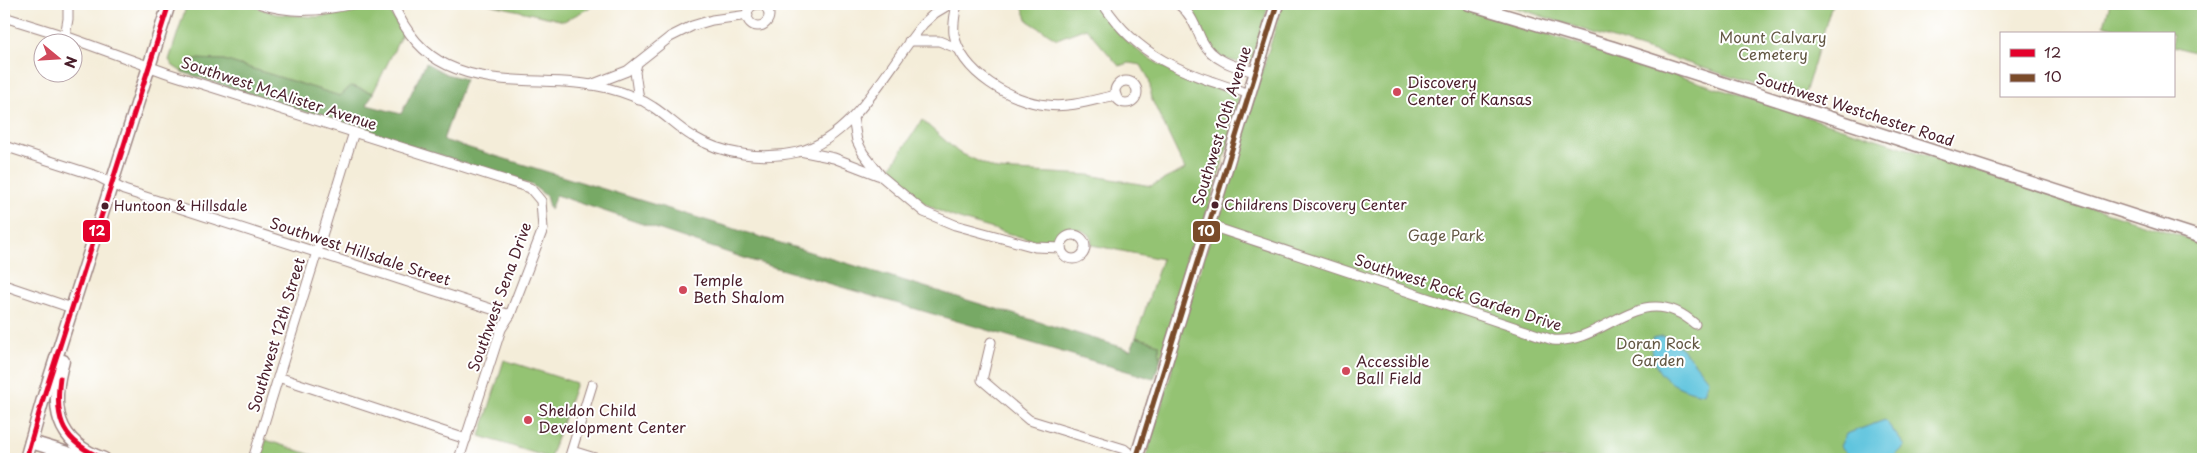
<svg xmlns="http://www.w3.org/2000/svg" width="2207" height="463" font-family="'Playpen Sans',sans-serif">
  <rect width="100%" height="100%" fill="#fff"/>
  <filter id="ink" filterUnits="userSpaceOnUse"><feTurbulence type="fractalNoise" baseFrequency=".02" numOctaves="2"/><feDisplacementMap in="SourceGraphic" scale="10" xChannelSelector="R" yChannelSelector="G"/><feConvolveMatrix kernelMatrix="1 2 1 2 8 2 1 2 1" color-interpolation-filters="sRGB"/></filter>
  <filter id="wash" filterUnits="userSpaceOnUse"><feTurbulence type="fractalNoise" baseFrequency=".0096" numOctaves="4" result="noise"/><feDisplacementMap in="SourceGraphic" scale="20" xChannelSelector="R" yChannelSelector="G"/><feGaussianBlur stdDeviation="1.12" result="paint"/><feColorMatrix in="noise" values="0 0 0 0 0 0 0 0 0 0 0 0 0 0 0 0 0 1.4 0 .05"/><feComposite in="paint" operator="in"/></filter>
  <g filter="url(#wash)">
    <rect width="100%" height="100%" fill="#f4edd9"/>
    <g fill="#94c373" stroke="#6f714f">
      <polygon points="187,4 247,4 276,14 317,17 346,13 377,4 384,4 403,32 373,93 351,86 340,96 224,60 191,59 182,72 173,66 169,60"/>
      <polygon points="489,4 551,4 564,7 577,4 597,4 564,21"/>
      <path d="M1021,4H1097C1129,59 1177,75 1234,94L1239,99L1236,120L1160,361L1159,344L1136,337L1162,259L1092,245L1090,235C1067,219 1067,241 1049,241C1032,241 1013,235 997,230C951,217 920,210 889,170L922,120L958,152L997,170L1089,175L1151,186L1185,169L1152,100L1149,79L1141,65L1129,63L1119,66L1086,28L1057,39L1028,21Z"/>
      <path d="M1186,4H1269L1252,60L1246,64C1239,62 1230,61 1223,58C1204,48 1201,18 1186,4Z"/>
      <polygon points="1283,4 1453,4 2203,243 2203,459 1145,459 1170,378 1177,344"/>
      <polygon points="1504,4 1832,4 1803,100"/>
      <polygon points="2110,4 2203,4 2203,55 2173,46 2173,34 2133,34 2104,25"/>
      <polygon points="504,360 576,383 550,458 480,436"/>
      <polygon points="266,440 324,459 260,459"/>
    </g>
    <polygon fill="#77a965" stroke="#606448" points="191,59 224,60 340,96 351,86 373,93 367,105 401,114 426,63 446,74 465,79 443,140 1131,350 1136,337 1159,344 1160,361 1154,379 753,261 556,195 550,210 546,196 532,185 182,72"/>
    <g fill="#60c5de" stroke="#557284">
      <path d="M1663,336C1681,343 1696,365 1708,380L1704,394C1672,389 1648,373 1652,338Z"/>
      <polygon points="1885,420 1905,446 1892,459 1853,459 1840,446 1846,434"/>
    </g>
  </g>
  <g filter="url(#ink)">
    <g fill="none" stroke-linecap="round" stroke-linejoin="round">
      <g stroke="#9f8682" stroke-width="11">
        <g id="minor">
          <path d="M261,4C292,14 321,11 353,4"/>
          <path d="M393,4C404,29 421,53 447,65C497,89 555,75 607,88C623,92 640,98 653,107C667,116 678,128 692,136C723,155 763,160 798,152C856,137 888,66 923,24L935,13L950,4"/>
          <path d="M957,4C955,13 953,25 954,34C961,73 1012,102 1047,105C1070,108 1093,100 1116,95"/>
          <path d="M1103,4C1140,61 1189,74 1250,94"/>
          <path d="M1178,4C1191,13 1195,26 1201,39C1212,61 1235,67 1256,72"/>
          <circle cx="758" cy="15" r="11"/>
          <polyline points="4,17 65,36 167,73 530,188 541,201 543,229 510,315 501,329 459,459"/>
          <polyline points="65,36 68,19 68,4"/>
          <polyline points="909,41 939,41 959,49"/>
          <polyline points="637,63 635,72 639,100"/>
          <circle cx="1126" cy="92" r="11"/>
          <polyline points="591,85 627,71 670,37 692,26 712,20 748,15"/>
          <polyline points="853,118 857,141 863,153 881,176 924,212 955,225 1035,247 1061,248"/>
          <polyline points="4,146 97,176 124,190 510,315"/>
          <polyline points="800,151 834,158 878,175"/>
          <path d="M1208,225L1553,340C1605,345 1641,276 1695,324"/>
          <circle cx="1073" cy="247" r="12"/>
          <polyline points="4,285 72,308"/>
          <polyline points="991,342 982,380 1029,420 1124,449 1136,459"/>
          <polyline points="278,377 466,439"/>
          <polyline points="572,451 598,459"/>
          <polyline points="253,459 354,132"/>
          <polyline points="569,459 592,385"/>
        </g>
      </g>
      <g stroke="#9f8682" stroke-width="14">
        <polyline id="tertiary" points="1468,4 1612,47 2203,238"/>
      </g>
      <g stroke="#9f8682" stroke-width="15">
        <g id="secondary">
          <path d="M63,361C50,406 55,442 104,459"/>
          <polyline points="31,442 87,459"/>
          <polyline points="26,459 43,399 169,4"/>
          <polyline points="1136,459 1277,4"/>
        </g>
      </g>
      <use href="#minor" stroke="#fff" stroke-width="9"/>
      <use href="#tertiary" stroke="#fff" stroke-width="11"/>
      <use href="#secondary" stroke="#fff" stroke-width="12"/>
      <g stroke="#fff" stroke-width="9">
        <g id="bus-1">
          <path d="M60,378C54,421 63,442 104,459"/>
          <polyline points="26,459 43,399 169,4"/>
        </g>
      </g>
      <g stroke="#fff" stroke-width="9">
        <polyline id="bus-2" points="1136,459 1277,4"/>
      </g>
      <use href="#bus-1" stroke="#e4002b" stroke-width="5"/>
      <use href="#bus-2" stroke="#7a4b2a" stroke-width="5"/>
    </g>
  </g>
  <g fill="#d1495b" stroke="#fff" stroke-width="2">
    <circle cx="1397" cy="92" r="5"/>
    <circle cx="683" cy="290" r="5"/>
    <circle cx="1346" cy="371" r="5"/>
    <circle cx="528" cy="420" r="5"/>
  </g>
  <g fill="#4a1f2b" stroke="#fff" stroke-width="2">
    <circle cx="1215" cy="205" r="4.5"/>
    <circle cx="105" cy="206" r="4.5"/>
  </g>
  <g text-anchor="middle" stroke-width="4" stroke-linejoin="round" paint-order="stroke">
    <g font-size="14" fill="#4a1f2b" stroke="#fff" text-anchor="start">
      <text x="1224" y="210">Childrens Discovery Center</text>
      <text x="114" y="211">Huntoon &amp; Hillsdale</text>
    </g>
    <g font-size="15" fill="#645844" stroke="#fff">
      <text x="1773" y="43">Mount Calvary<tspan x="1773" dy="17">Cemetery</tspan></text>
      <text x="1446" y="241">Gage Park</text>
      <text x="1658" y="349">Doran Rock<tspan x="1658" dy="17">Garden</tspan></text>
    </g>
    <g font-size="15" fill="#4a1f2b" stroke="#fff" text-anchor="start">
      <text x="1407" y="88">Discovery<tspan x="1407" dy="17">Center of Kansas</tspan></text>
      <text x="693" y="286">Temple<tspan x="693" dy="17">Beth Shalom</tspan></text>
      <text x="1356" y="367">Accessible<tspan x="1356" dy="17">Ball Field</tspan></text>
      <text x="538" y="416">Sheldon Child<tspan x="538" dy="17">Development Center</tspan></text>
    </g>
    <g font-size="15" fill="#4a1f2b" stroke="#fff">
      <text transform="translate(279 94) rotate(18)" y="5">Southwest McAlister Avenue</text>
      <text transform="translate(1855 110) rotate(18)" y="5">Southwest Westchester Road</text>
      <text transform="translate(1222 126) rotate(-73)" y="5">Southwest 10th Avenue</text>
      <text transform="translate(360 252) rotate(18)" y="5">Southwest Hillsdale Street</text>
      <text transform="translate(1458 293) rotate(18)" y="5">Southwest Rock Garden Drive</text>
      <text transform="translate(500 297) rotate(-70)" y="5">Southwest Sena Drive</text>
      <text transform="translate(277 335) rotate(-73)" y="5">Southwest 12th Street</text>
    </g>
  </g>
  <g stroke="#fff" stroke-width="2">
    <rect x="82" y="219" width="29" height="24" rx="5" fill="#e4002b"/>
    <rect x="1192" y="220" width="29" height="23" rx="5" fill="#7a4b2a"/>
  </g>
  <g font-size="14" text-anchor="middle" font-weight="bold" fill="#fff">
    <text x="97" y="236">12</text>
    <text x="1206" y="236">10</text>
  </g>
  <rect width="2207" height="463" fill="none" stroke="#fff" stroke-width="20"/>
  <rect x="2000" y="32" width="175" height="65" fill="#ffffff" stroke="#b7a5aa"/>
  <rect x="2010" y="49" width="25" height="8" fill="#e4002b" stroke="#b7a5aa"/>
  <text x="2044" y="58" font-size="15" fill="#4a1f2b">12</text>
  <rect x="2010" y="74" width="25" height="8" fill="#7a4b2a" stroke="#b7a5aa"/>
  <text x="2044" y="82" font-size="15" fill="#4a1f2b">10</text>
  <g transform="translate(58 58) rotate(108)"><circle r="24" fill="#ffffff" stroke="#b7a5aa"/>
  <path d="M0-4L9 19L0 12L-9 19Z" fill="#d1495b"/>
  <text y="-8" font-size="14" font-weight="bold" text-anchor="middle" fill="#4a1f2b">N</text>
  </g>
</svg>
